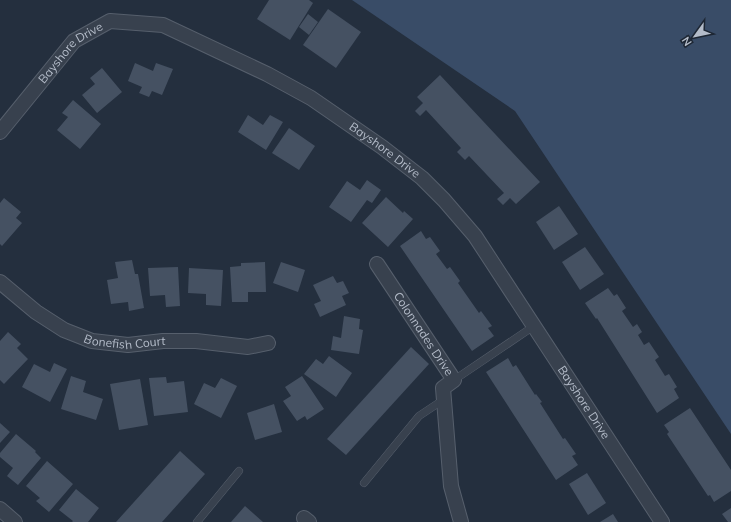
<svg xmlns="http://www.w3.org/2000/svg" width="731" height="522" font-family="Mulish,sans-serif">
  <rect width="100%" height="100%" fill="#242f3e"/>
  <polygon fill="#394c67" points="352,0 731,0 731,434 515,111"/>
  <g fill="#455162">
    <polygon points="269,0 309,0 313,3 290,40 257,19"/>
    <polygon points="328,9 361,32 336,68 303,45"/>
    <polygon points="308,14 318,22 309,35 299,27"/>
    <polygon points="135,63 153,71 156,63 173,69 162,95 152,91 149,97 139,93 142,87 128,81"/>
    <polygon points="102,68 122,92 97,113 82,95 95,84 90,78"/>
    <polygon points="440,75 540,182 516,204 510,198 503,205 497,199 504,193 469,156 465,160 457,152 461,148 426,110 420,116 415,111 423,103 417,97"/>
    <polygon points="73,100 101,124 80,149 57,130 68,117 62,113"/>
    <polygon points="248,115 263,125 270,115 283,122 266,150 238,132"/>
    <polygon points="289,128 315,146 299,170 272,153"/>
    <polygon points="367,180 381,190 372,203 367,200 351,222 329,207 347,181 360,190"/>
    <polygon points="386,197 403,213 404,211 413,219 388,247 362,223"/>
    <polygon points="4,198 21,212 16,218 22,223 2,246 0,244 0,203"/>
    <polygon points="559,206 578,234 554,250 536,222"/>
    <polygon points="421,231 426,239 430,237 440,251 436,254 447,269 450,267 460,281 458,283 479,313 481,311 492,326 488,328 494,336 472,351 400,246"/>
    <polygon points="585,247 604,274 580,290 562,262"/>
    <polygon points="132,260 135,274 138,274 144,308 129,311 128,302 111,304 107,280 118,278 115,262"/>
    <polygon points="265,262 266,292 248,292 248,302 232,302 230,267 241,266 241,263"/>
    <polygon points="281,262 305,270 298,292 273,283"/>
    <polygon points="178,267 180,306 166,307 165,295 150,296 148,268"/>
    <polygon points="189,268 223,270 221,306 206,305 206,294 188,293"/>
    <polygon points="333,276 337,283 343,281 349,293 342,296 346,305 320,317 314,304 321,301 313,285"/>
    <polygon points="608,288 614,296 617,294 626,308 622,311 633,327 637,324 642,332 638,335 644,345 649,342 659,357 655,360 665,376 669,374 677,387 674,389 679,398 657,413 597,318 596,319 585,303"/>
    <polygon points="344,316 360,319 359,329 363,330 359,354 331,350 333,336 341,338"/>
    <polygon points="8,332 21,344 17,348 28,359 4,384 0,380 0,341"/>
    <polygon points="411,347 429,364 346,455 327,439"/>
    <polygon points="329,356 352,373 336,397 304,374 316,359 323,364"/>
    <polygon points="508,358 513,367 516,365 535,395 536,394 542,402 540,403 563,439 565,438 576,454 572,456 578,465 556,480 486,372"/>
    <polygon points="54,363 67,369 50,402 22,387 34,364 50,372"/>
    <polygon points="71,376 86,381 83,392 103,399 96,420 61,409"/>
    <polygon points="302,376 324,409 307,420 305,416 297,421 283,401 291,396 285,387"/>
    <polygon points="166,377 167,383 184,381 188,412 154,416 149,378"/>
    <polygon points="221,378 237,386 221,418 194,404 204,383 215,388"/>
    <polygon points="140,379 148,425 119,430 110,384"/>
    <polygon points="274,404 282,432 255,440 247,413"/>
    <polygon points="690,408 731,470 731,491 714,502 710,495 708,496 667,434 669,432 664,425"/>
    <polygon points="0,423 10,432 0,443"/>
    <polygon points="16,434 36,451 35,452 41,458 18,485 7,476 13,468 0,457 0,453"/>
    <polygon points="180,451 205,474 162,522 116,522"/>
    <polygon points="47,461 73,484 49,512 36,501 40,498 26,486"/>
    <polygon points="587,473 606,503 588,515 569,484"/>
    <polygon points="76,489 99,508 88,522 72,522 73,521 59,510"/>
    <polygon points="245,506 263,522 231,522"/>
    <polygon points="731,508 731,522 728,522 722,514"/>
    <polygon points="613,514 618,522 600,522"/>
  </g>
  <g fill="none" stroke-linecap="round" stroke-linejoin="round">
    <g stroke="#565f6c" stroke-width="8">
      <g id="lane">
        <polyline points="454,380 534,326"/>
        <polyline points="364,483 419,416 443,400"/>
        <polyline points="197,522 239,471"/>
      </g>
    </g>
    <g stroke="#565f6c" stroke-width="16">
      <g id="street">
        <path id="s1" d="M0,132L74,41L110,21L163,25L267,74L311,98L382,147L422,178L444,200L475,236L662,522"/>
        <path id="s2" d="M377,264L454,380L443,388L451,486L461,522"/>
        <path id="s3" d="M0,282L36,312L64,330L92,341L128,345L163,341H196L248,347L268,343"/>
        <polyline points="0,509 15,522"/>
        <polyline points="304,518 309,522"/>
      </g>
    </g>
    <use href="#lane" stroke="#38414e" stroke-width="7"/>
    <use href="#street" stroke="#38414e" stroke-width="14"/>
  </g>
  <g text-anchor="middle" stroke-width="3" stroke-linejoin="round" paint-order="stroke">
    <g font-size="12" fill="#b4bcc9" stroke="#1d2633">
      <text dy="4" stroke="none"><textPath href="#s1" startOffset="107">Bayshore Drive</textPath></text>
      <text dy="4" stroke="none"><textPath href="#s1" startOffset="467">Bayshore Drive</textPath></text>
      <text dy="4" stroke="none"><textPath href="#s2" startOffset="84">Colonnades Drive</textPath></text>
      <text dy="4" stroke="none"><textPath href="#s3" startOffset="143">Bonefish Court</textPath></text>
      <text dy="4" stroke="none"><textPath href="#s1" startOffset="791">Bayshore Drive</textPath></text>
    </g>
  </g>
  <g transform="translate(695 36) rotate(237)" stroke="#1d2633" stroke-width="3" paint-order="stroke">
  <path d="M0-3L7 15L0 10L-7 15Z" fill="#b4bcc9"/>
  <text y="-6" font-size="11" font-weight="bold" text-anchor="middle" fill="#b4bcc9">N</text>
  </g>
</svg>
